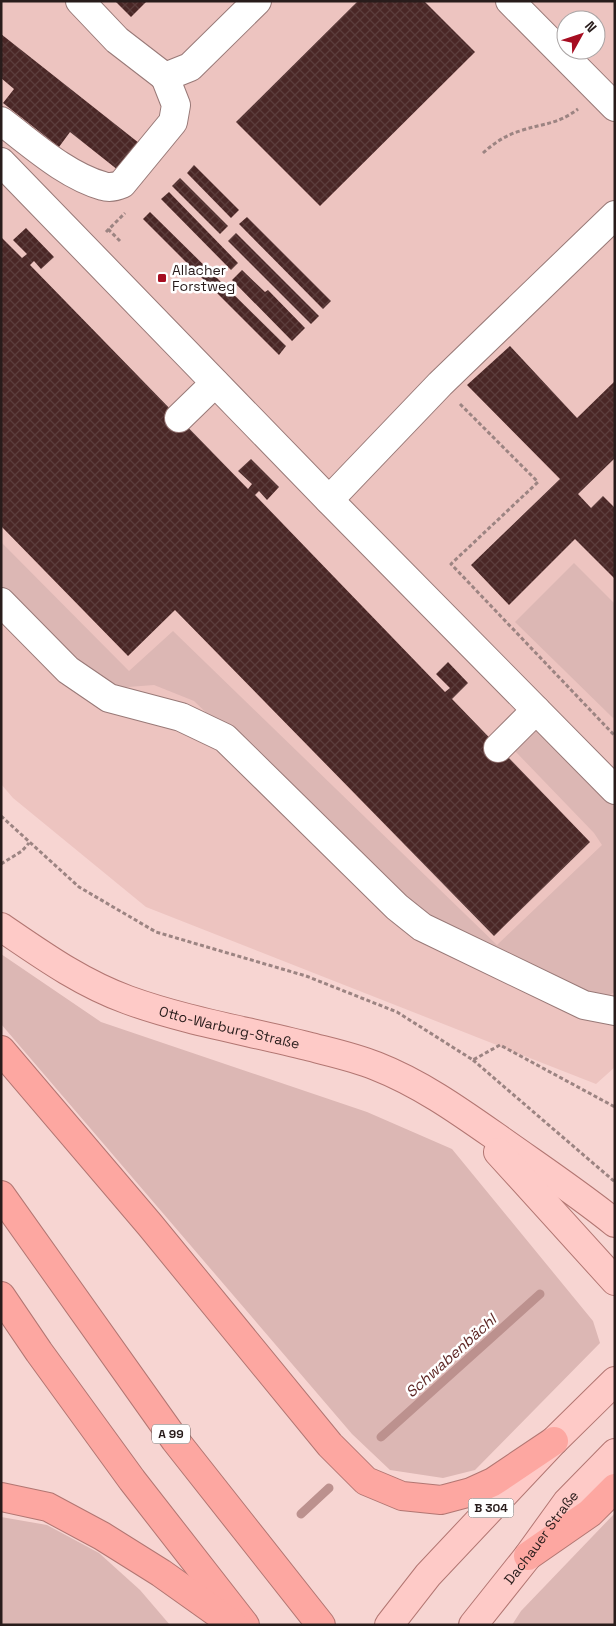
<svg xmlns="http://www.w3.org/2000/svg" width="616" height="1626" font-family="'Space Grotesk',sans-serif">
  <defs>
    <pattern id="building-cross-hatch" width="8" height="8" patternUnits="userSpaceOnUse" patternTransform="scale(1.25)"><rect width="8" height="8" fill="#4a2726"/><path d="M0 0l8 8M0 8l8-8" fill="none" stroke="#5b3d3c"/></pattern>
  </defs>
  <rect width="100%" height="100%" fill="#f7d5d2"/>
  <path fill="#edc4c0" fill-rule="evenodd" d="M1,1H615V1067L596,1084L146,907L13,798L1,784ZM566,20H596V50H566Z"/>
  <g fill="#dcb7b4">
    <polygon points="1,542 129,671 173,631 497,945 602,845 594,833 515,751 535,729 615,806 615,992 601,1000 411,909 194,701 154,685 115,688 73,668 1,593"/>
    <polygon points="574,563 615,604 615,716 613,718 515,622"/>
    <polygon points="1,954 101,1022 367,1112 452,1149 593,1321 600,1343 475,1470 443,1478 390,1470 352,1434 1,1024"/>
    <polygon points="615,1513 615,1625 512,1625 521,1611"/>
    <polygon points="1,1517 47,1525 99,1553 140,1590 170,1625 1,1625"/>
  </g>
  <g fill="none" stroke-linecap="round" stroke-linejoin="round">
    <g stroke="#bc918e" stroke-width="9">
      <polyline points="381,1437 540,1294"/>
      <polyline points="301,1514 329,1488"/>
    </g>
  </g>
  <g fill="url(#building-cross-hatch)">
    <polygon points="115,1 147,1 131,17"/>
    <polygon points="358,1 424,1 475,52 320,206 236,122"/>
    <polygon points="1,34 144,147 123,174 70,132 59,147 3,103 14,89 1,78"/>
    <polygon points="194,165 239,210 231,218 187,173"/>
    <polygon points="180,178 228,226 220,234 172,186"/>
    <polygon points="169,192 238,263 231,270 161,199"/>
    <polygon points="150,212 286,346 279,355 143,219"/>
    <polygon points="247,217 331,301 323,309 239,224"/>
    <polygon points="26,228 54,257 41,269 34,261 30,265 248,489 252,484 238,471 251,459 279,487 267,500 259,491 255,495 445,692 450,688 436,674 448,662 468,683 452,699 590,842 494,936 175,610 128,656 1,526 1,237 22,258 27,254 13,240"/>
    <polygon points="236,233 319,316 311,324 228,241"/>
    <polygon points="242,270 265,292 268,290 305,328 292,341 232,280"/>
    <polygon points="510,346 577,418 615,381 615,458 578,494 591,508 603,496 615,508 615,579 575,539 509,605 471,565 560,479 467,385"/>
  </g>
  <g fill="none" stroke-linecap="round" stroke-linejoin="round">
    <g stroke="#987977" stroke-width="30">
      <g id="minor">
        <polyline points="80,1 117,40 165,77 190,67 257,1"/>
        <polyline points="510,1 615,107"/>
        <path d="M1,121C32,144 65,175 103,186C109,188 115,187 122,184L173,122L176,105L165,77"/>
        <polyline points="1,162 329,500 615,790"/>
        <polyline points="179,418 215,383"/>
        <polyline points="329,500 440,384 615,215"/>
        <polyline points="1,602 68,670 109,698 181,717 225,738 397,907 422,927 584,1005 615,1011"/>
        <polyline points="498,748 536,710"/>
      </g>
    </g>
    <g stroke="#b27672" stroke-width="30">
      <g id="major">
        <path id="s1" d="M1,927C42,955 81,983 128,1000C186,1021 248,1031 307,1046C330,1052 354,1057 376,1066C422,1084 462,1113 502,1141C540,1168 579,1194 615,1223"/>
        <polyline points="498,1152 615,1281"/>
        <polyline points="389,1625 428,1575 554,1441 615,1381"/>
        <path id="s2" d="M473,1625L528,1556L567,1502L615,1453"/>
      </g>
    </g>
    <g stroke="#b27672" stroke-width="30">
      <g id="highway">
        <polyline points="1,1050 150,1225 330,1445 366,1481 402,1496 441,1500 471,1492 493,1482 554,1441"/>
        <polyline points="1,1195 175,1440 321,1625"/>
        <polyline points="1,1296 39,1352 132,1480 245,1625"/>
        <polyline points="1,1497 48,1507 102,1536 161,1573 234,1625"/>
        <polyline points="528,1556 590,1513 615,1488"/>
      </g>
    </g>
    <g stroke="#9c8482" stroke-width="3" stroke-dasharray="4 2.5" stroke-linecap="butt">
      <path d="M483,153C494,143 506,135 520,131C543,123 557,125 578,109"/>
      <polyline points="108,229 120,241"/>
      <polyline points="106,232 125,213"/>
      <polyline points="460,404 538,482 451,564 615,736"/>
      <polyline points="1,816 79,887 156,932 306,976 397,1012 473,1060 500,1045 615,1107"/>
      <polyline points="1,864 22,851 29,843"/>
      <polyline points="473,1060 615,1182"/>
    </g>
    <use href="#minor" stroke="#fff" stroke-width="28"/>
    <use href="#major" stroke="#fecac7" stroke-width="28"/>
    <use href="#highway" stroke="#fda7a1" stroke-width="28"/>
  </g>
  <rect fill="#a60d21" stroke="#fff" stroke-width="2" x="157" y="273" width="10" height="10" rx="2.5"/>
  <g text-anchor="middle" stroke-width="5" stroke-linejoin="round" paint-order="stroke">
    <g fill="#fff" stroke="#68605f" stroke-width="1">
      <rect x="152" y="1424.5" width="38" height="19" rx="4"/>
      <rect x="468.5" y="1498.5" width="45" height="19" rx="4"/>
    </g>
    <g font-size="12" font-weight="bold" fill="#281c1b">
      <text x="171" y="1438">A 99</text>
      <text x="491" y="1512">B 304</text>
    </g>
    <g font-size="14" fill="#281c1b" stroke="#fff" text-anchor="start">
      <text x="172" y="275">Allacher<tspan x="172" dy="16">Forstweg</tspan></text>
    </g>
    <g font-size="14" fill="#281c1b" stroke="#fff">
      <text dy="5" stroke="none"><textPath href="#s1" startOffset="252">Otto-Warburg-Straße</textPath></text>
      <text dy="5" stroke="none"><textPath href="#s2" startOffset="111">Dachauer Straße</textPath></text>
    </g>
    <g font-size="15" font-style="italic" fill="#5e2725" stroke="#fff">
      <text transform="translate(451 1356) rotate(-42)" y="5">Schwabenbächl</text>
    </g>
  </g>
  <rect width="616" height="1626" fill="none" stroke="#281c1b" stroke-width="5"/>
  <g transform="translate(581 35) rotate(50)"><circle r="24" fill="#ffffff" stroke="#a9a4a4"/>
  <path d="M0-4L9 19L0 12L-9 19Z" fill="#a60d21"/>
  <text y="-8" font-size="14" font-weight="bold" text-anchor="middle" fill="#281c1b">N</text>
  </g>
</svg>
